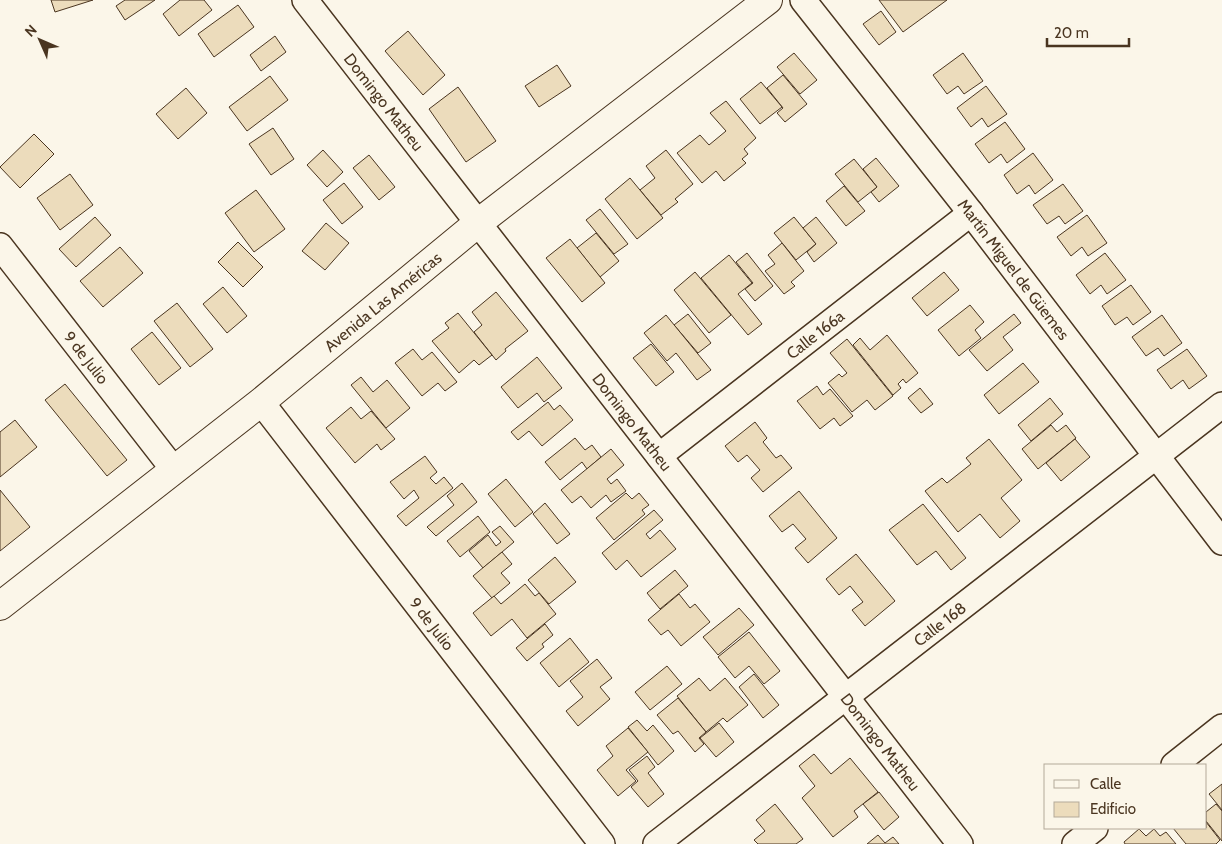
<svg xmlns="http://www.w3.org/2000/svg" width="1222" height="844" font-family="Cabin,sans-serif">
  <rect width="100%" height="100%" fill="#fbf6e9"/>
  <g fill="#ecdcbc" stroke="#4a3520">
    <polygon points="51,0 93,0 55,12"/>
    <polygon points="125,0 155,0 125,20 116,6"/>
    <polygon points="180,0 204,0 212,10 179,36 163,14"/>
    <polygon points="879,0 947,0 903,32"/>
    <polygon points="238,5 254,27 214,57 198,34"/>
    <polygon points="881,11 896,32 879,45 863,24"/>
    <polygon points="408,31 445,75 423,95 385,51"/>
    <polygon points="275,36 286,52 261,71 250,55"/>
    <polygon points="794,53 817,80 800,94 777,67"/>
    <polygon points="963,53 983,81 964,94 958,86 947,94 933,75"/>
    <polygon points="557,65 571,86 539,107 525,86"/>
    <polygon points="783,75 807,104 785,122 777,113 783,108 767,88"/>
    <polygon points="270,76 288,100 247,131 229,107"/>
    <polygon points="761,82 782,107 760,124 740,99"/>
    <polygon points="986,86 1007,114 988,127 982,118 971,127 957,108"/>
    <polygon points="458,87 496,141 466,162 429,109"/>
    <polygon points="186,88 207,113 178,139 156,114"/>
    <polygon points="726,101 756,138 744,149 748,154 742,159 746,163 724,181 716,171 702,183 677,153 700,135 709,145 726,131 710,113"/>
    <polygon points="1005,122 1025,149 1007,163 1001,154 989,163 975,144"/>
    <polygon points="273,128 294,159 271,175 249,144"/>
    <polygon points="34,134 54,154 20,188 0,167"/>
    <polygon points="323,150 343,172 327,187 307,165"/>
    <polygon points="666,150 693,184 675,199 678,202 661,215 640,190 655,178 646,166"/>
    <polygon points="1033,153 1053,180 1035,194 1029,185 1017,194 1004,175"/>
    <polygon points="369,155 395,187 379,200 353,168"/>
    <polygon points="876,158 899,186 879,202 871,192 877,187 863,169"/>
    <polygon points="854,159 877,187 858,202 835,174"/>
    <polygon points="70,174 93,205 60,230 37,198"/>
    <polygon points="630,178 663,218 637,239 605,199"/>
    <polygon points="344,183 363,207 342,224 323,200"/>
    <polygon points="1063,184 1083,211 1065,224 1059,216 1047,224 1033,205"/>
    <polygon points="844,186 865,211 846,226 826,201"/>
    <polygon points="256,190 285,229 254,252 225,213"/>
    <polygon points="600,209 628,244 614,254 586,220"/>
    <polygon points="1087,215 1107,243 1088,256 1082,247 1071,256 1057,237"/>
    <polygon points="95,217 111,235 76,267 59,249"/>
    <polygon points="794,217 816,244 796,260 774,233"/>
    <polygon points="816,217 837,243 814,262 807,252 816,244 803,228"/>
    <polygon points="326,223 349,243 325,270 302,251"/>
    <polygon points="596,233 619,261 600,277 577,248"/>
    <polygon points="570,239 605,283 582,302 546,258"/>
    <polygon points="238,242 263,267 243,287 218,262"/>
    <polygon points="782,243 804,271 791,282 795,286 784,294 765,271 775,264 768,255"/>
    <polygon points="120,247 143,273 103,307 80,281"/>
    <polygon points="747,253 773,286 755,301 745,289 753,283 736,262"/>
    <polygon points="1105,253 1126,280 1107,294 1101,285 1090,294 1076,275"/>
    <polygon points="729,255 752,283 738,294 762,324 748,335 701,278"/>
    <polygon points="695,272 731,315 709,333 674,290"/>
    <polygon points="944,272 959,290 927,316 912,298"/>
    <polygon points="1131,285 1151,312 1133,325 1127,317 1115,325 1102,306"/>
    <polygon points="223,287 247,316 227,333 203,304"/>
    <polygon points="496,292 528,331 505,349 506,351 496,360 474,332 482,325 472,312"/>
    <polygon points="177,303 213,349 190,367 154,321"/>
    <polygon points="970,305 984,322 975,330 981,338 959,356 938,330"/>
    <polygon points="458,313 492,355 479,365 474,360 459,373 432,341 449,328 445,323"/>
    <polygon points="688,314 711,343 698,353 674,325"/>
    <polygon points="1014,314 1021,323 1003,337 1013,350 987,371 969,350"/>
    <polygon points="666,315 711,370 697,380 676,353 667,361 644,333"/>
    <polygon points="1162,315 1182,343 1164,356 1158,348 1146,356 1132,337"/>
    <polygon points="152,332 181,368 159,385 131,349"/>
    <polygon points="887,335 918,373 906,383 903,379 898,384 901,388 893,395 853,345 860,338 870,350"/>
    <polygon points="847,339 893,396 875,410 867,400 852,412 828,383 839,374 842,377 847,373 830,353"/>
    <polygon points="651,344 674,372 656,386 633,358"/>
    <polygon points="413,349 422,360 432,352 457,382 445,391 438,383 422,396 395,363"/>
    <polygon points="1187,349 1207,376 1189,389 1183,380 1171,389 1157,370"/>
    <polygon points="537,357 562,388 544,402 537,393 518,408 501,387"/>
    <polygon points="1023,363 1039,382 999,414 984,395"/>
    <polygon points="361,377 373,392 387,380 410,408 386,428 351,385"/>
    <polygon points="65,384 127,460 107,476 45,400"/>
    <polygon points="817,386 823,395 830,389 853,416 840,426 834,418 820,429 797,401"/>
    <polygon points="920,388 933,404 921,413 908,398"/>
    <polygon points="1050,398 1063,414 1031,441 1018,425"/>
    <polygon points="548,402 554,410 560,405 573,420 542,446 529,431 518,440 511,432"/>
    <polygon points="351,407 361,419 371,411 395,439 381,450 377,444 355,463 326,428"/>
    <polygon points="15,420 37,447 0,477 0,432"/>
    <polygon points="755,422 767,438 763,442 776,458 781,455 792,468 763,492 751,478 760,470 747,455 738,462 725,446"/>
    <polygon points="1051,425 1057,432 1066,425 1076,438 1038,469 1022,449"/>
    <polygon points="575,438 585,450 592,445 601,457 587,469 582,462 560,480 545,462"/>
    <polygon points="989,439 1022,480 1001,498 1020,521 1000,538 980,514 958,532 925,491 942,478 947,483 971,464 966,458"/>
    <polygon points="1075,439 1090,457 1061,481 1046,463"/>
    <polygon points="611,449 624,465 607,479 611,484 617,479 626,491 611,502 606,495 591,508 581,496 572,503 561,490"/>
    <polygon points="425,456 437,472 430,478 436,484 444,477 453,488 406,526 397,516 419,498 414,490 404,499 390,482"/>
    <polygon points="506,479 533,512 515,527 488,494"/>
    <polygon points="462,483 477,502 436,536 427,527 454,505 447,496"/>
    <polygon points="0,490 30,527 0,551"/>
    <polygon points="799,491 837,538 808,563 795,548 806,539 793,524 782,532 769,516"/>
    <polygon points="626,493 632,499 639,493 649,505 642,510 645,514 614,540 596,518"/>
    <polygon points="545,503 570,534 557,544 533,514"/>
    <polygon points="923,504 966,558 951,570 936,551 917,565 889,530"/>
    <polygon points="654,510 663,520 646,534 650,539 660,530 676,549 641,577 627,560 616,570 602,553"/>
    <polygon points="478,516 490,532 460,557 447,541"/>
    <polygon points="500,526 514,542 483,568 469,551 488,535 496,546 501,542 492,532"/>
    <polygon points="502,552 512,564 501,573 510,583 492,598 473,576"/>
    <polygon points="856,554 895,601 865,626 852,610 863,602 850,586 839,595 826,579"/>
    <polygon points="555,557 576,582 549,604 528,580"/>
    <polygon points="675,570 688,586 660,609 647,593"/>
    <polygon points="525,584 535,596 539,593 556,614 527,638 512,619 491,636 473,613 494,596 501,604"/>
    <polygon points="679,594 690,608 695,604 710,622 681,646 668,630 661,635 648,620"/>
    <polygon points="739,608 754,625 718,655 703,637"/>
    <polygon points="545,624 553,635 542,644 544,647 527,661 516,648"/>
    <polygon points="749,632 780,671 764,684 749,666 735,678 718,657"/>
    <polygon points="570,638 589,662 559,687 540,663"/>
    <polygon points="597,659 612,678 600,687 610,699 578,726 566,711 583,697 570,681"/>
    <polygon points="667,666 682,684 650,710 635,692"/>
    <polygon points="754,674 779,705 763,718 739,687"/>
    <polygon points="699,678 710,691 725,678 748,705 727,722 723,718 706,732 677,696"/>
    <polygon points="678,698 706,732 699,738 704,744 695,752 678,731 673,734 657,715"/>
    <polygon points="637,720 647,731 653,725 674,751 658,765 628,727"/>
    <polygon points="719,723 734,742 716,757 700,738"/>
    <polygon points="628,728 648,752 626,770 636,781 618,796 597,770 613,756 606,746"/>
    <polygon points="814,754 831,774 850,758 878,792 854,811 858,817 833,837 802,798 815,786 799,766"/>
    <polygon points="647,756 655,767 648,773 664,794 648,807 631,787 638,781 629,770"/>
    <polygon points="1222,784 1222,810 1209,794"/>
    <polygon points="879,792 899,817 884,830 863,804"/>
    <polygon points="775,804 803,839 796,844 758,844 754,840 765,831 756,820"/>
    <polygon points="1216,804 1222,811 1222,841 1206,821 1206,812"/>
    <polygon points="1206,822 1220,840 1216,844 1186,844 1173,828 1206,828"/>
    <polygon points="1139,829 1146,836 1154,829 1160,836 1166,832 1176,844 1125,844 1124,842"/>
    <polygon points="878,835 885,843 893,837 899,844 867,844"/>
  </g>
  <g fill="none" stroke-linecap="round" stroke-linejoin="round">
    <g stroke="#4a3520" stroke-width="28">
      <g id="minor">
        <path id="s1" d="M305,0L960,844"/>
        <path id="s2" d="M803,0L971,213L1222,542"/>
        <path id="s3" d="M0,246L174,470"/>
        <path id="s4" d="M261,402L602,844"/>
        <path id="s5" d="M659,456L971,213"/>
        <polyline points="1174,765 1222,727"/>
        <path id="s6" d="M656,844L1222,405"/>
        <polyline points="1075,844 1095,828"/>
      </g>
    </g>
    <g stroke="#4a3520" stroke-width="30">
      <g id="secondary">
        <path id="s7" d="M0,606L261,402L478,223L768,0"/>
      </g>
    </g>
    <use href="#minor" stroke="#fbf6e9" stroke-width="25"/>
    <use href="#secondary" stroke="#fbf6e9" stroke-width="28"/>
  </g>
  <g text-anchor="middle" stroke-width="4" stroke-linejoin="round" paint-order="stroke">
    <g font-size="16" fill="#4a3520" stroke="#fbf6e9">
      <text dy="6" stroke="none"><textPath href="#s1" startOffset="129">Domingo Matheu</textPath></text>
      <text dy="6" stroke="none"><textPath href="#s2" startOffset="342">Martín Miguel de Güemes</textPath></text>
      <text dy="6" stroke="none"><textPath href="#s7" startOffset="489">Avenida Las Américas</textPath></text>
      <text dy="6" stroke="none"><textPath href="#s5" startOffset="198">Calle 166a</textPath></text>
      <text dy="6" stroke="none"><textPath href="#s3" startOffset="141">9 de Julio</textPath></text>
      <text dy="6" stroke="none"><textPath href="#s1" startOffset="534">Domingo Matheu</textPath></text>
      <text dy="6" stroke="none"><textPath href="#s4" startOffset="280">9 de Julio</textPath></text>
      <text dy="6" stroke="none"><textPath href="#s6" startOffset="359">Calle 168</textPath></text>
      <text dy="6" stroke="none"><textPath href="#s1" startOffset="939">Domingo Matheu</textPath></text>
    </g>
  </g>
  <rect x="1044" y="764" width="162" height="65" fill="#fbf6e9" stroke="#b4a999"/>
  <rect x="1054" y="780" width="25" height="8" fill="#fbf6e9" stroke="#b4a999"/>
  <text x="1090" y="789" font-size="15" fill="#4a3520">Calle</text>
  <rect x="1054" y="802" width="25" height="15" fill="#ecdcbc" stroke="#b4a999"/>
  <text x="1090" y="814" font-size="15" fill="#4a3520">Edificio</text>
  <g transform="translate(40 40) rotate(315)" stroke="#fbf6e9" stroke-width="4" paint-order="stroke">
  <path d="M0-4L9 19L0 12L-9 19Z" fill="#4a3520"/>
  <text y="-8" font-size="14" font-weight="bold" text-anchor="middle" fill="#4a3520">N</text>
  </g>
  <path d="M1047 38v8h82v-8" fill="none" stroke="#4a3520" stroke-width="2.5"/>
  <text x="1054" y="38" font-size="15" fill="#4a3520" stroke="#fbf6e9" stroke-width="4" paint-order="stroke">20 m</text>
</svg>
